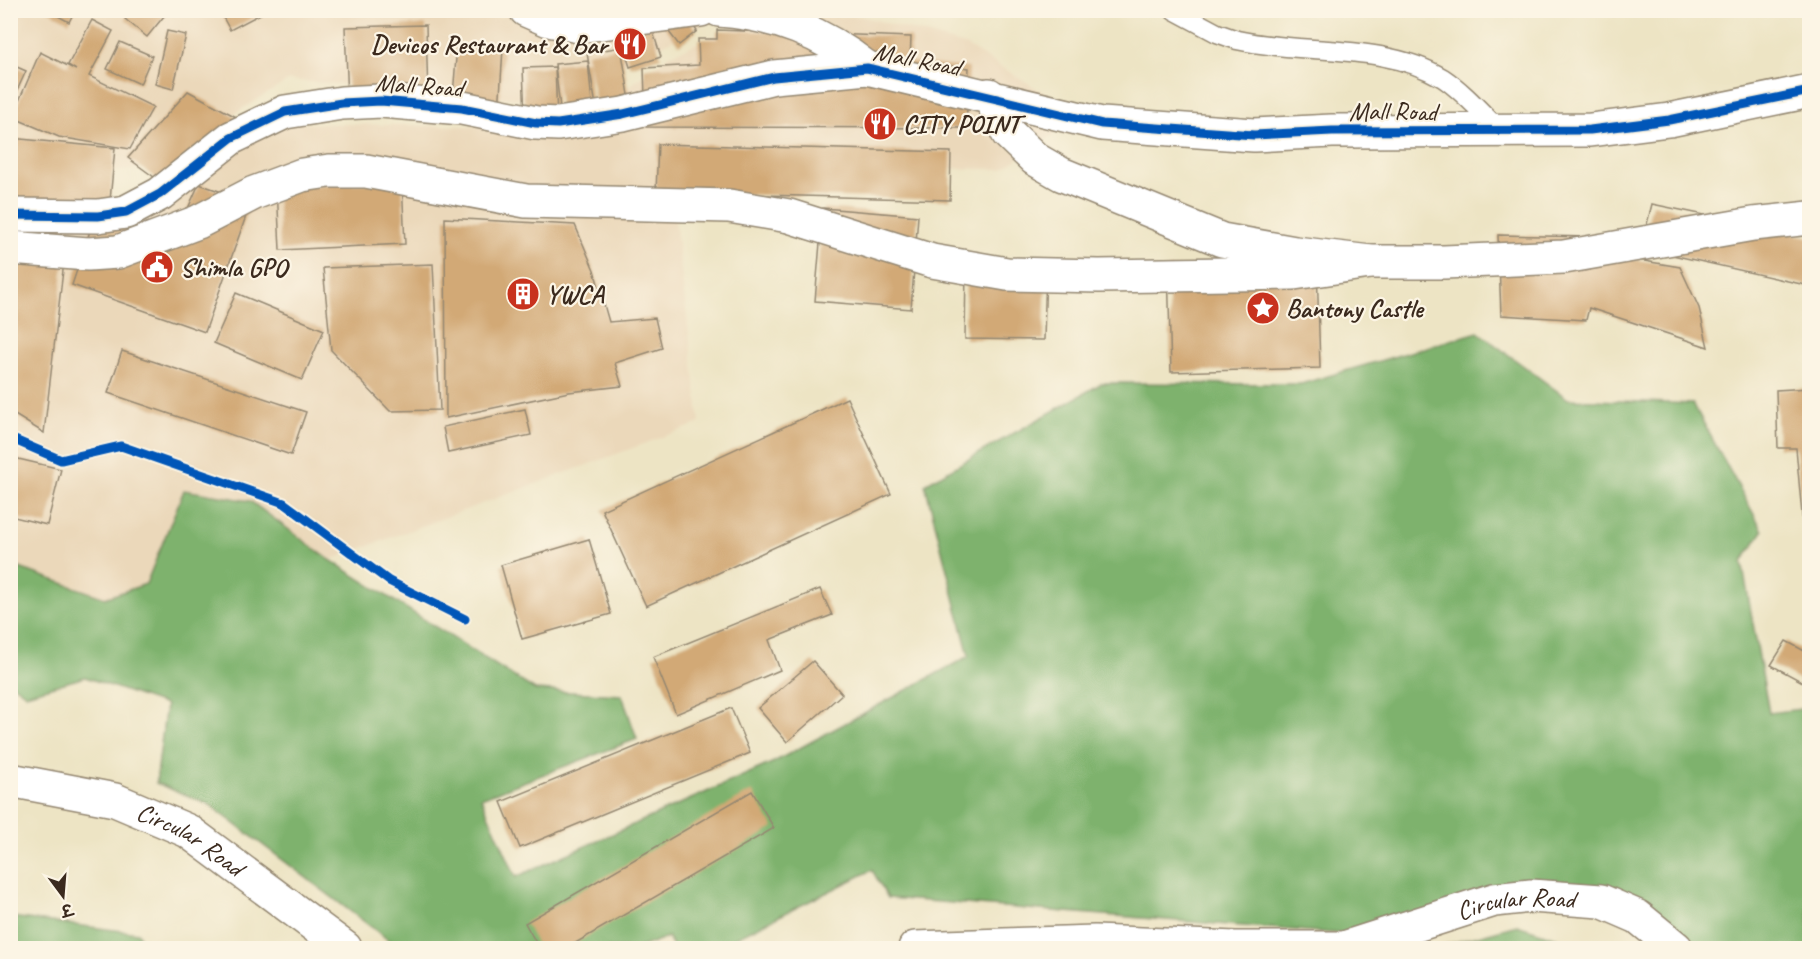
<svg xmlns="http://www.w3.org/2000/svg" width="1820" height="959" font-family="Caveat,'Playpen Sans Deva',sans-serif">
  <rect width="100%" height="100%" fill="#fcf5e5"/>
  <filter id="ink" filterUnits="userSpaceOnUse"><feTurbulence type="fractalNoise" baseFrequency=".0167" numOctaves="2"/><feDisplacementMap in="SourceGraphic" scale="12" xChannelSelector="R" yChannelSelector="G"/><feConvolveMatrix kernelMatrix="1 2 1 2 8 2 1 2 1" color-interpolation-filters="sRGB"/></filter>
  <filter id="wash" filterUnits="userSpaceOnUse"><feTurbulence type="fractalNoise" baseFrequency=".008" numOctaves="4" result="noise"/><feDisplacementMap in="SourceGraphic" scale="24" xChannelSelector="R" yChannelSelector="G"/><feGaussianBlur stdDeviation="1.35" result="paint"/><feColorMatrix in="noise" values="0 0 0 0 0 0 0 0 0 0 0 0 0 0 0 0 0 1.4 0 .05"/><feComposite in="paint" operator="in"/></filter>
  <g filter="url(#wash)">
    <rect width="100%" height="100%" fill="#ede4c4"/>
    <g fill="#ebd8ba">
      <polygon points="307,10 502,17 518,10 731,11 547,101 289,80 148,167 96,175 11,174 11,11"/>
      <polygon points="861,16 965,45 1082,116 1002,169 668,164 700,423 330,560 250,501 146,584 105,598 11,565 11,205 150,196 283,123 576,128 668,56 752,19"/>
    </g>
    <g fill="#7eb26d" stroke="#5c6e46" stroke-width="1.5">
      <polygon points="1478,332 1568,399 1693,404 1763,531 1742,562 1769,713 1809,708 1809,948 1692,948 1688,944 1533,882 1344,934 888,898 872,870 715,948 674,948 668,937 638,948 399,948 210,805 156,783 166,705 85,677 26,694 11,683 11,565 105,598 146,584 184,490 250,501 330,560 535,690 622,695 637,739 481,798 516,877 774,762 969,656 925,484 1102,383 1301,384"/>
      <polygon points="11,917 138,933 145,948 11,948"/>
      <polygon points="1517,925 1587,948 1435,948"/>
    </g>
    <g id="blocks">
      <g fill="#d2a976">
        <polygon points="47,10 75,10 69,22"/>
        <polygon points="132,10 169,10 147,37 125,19"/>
        <polygon points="219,10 268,10 230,30"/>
        <polygon points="646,10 661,57 630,67 615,20"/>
        <polygon points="652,10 681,10 697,31 679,45"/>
        <polygon points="92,20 113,31 89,76 153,107 130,149 59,137 12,117 40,52 76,70 68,65"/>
        <polygon points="426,25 428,98 348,100 345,27"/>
        <polygon points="717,30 911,37 910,62 969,68 966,128 646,127 644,68 699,65 698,39 717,39"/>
        <polygon points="167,31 186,35 173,89 155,84"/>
        <polygon points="120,42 152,56 140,84 107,69"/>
        <polygon points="457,45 503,48 499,112 452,109"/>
        <polygon points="621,47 630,101 596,106 587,53"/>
        <polygon points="588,61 592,104 560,108 555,64"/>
        <polygon points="10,64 26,71 10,106"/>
        <polygon points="555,67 557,118 525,119 523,68"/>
        <polygon points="188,91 238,118 165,185 128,158"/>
        <polygon points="10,138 115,148 109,211 10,202"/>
        <polygon points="658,144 951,152 950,200 656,192"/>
        <polygon points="402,182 405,244 280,250 277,187"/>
        <polygon points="199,184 251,202 205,332 72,285 95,216 172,244"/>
        <polygon points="1652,204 1810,237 1810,286 1641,248"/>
        <polygon points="823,208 918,216 911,309 815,301"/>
        <polygon points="445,218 575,225 594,270 609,322 655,318 662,348 615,363 622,386 569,392 446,418"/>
        <polygon points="10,230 67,236 44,433 10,412"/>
        <polygon points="1498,235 1592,237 1590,252 1680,267 1699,308 1708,347 1589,308 1586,320 1501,315"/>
        <polygon points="433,264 440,410 390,411 331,350 323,268"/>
        <polygon points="1317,264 1320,368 1171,372 1168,268"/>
        <polygon points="966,265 1046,267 1044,340 965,339"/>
        <polygon points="236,293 324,330 302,380 214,343"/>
        <polygon points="122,351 306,412 291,455 108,393"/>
        <polygon points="1810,388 1810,526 1803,526 1796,448 1778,448 1776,390"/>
        <polygon points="847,398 891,494 646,606 602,510"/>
        <polygon points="525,409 531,435 448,453 443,427"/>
        <polygon points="10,457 61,469 47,525 10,516"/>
        <polygon points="589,539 611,614 522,639 501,565"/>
        <polygon points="820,589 832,615 769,640 780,670 676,714 653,657"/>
        <polygon points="1786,641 1810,654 1810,686 1771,665"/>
        <polygon points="813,661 842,694 787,742 758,708"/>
        <polygon points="731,708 750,753 520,848 501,802"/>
        <polygon points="752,791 774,828 567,948 539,948 525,923"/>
      </g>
    </g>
  </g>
  <g filter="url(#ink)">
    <use href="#blocks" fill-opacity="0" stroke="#948771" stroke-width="1.5"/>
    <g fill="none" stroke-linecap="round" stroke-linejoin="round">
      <g stroke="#948771" stroke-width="21">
        <path id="service" d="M1174,10L1217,33L1237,40C1303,55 1383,42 1443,78C1464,92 1482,113 1500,131"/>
      </g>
      <g stroke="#948771" stroke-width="36">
        <g id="minor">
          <polyline points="526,10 549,20 579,26 701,10"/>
          <path d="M719,10C776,14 823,33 867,68"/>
          <polyline points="989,95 1008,133 1035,159 1061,174 1222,240 1295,253 1370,262 1444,262 1564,257 1753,224 1810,218"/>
          <polyline points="10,215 98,216 126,212 160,194 231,138 285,112 342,103 381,101 462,108 536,123 558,124 623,114 774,77 867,68 1102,124 1254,135 1332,131 1590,130 1669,120 1810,91"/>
          <polyline points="10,248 88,254 118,252 198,222 254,193 302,175 329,171 366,171 526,201 729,206 789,216 932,261 1007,274 1099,276 1294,273 1370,262"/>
        </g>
      </g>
      <g stroke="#948771" stroke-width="36">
        <g id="primary">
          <path id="s1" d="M10,780L115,800L188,831L345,948"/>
          <path id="s2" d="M915,948L1095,942L1235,948H1344L1494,900L1531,896L1601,901L1638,917L1676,948"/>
        </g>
      </g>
      <use href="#service" stroke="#fff" stroke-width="18"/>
      <use href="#minor" stroke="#fff" stroke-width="33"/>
      <use href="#primary" stroke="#fff" stroke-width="33"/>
      <g stroke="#fcf5e5" stroke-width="13">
        <g id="cycleway">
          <polyline points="10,215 98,216 126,212 160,194 231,138 285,112 342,103 381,101 462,108 536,123 558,124 623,114 774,77 867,68 1102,124 1254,135 1332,131 1590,130 1669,120 1810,91"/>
          <polyline points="10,438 61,460 121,446 284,503 389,581 465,619"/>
        </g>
      </g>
      <use href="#cycleway" stroke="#0057b8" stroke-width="9"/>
    </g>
  </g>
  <defs>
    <g id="restaurant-disc" transform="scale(1.725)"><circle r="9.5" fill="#c8321e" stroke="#fcf5e5"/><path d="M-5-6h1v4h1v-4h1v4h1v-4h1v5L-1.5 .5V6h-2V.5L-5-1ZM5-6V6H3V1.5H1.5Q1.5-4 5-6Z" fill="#fff"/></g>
    <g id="civic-disc" transform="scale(1.725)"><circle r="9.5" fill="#c8321e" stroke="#fcf5e5"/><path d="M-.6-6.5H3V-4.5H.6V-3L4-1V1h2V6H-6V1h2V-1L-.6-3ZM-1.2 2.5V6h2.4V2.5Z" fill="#fff"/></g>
    <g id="building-disc" transform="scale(1.725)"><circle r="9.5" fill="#c8321e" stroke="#fcf5e5"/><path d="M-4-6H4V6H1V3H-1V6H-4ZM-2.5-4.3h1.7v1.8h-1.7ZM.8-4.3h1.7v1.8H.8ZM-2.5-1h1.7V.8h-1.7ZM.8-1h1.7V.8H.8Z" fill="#fff"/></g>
    <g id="sight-disc" transform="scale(1.725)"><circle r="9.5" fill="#c8321e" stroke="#fcf5e5"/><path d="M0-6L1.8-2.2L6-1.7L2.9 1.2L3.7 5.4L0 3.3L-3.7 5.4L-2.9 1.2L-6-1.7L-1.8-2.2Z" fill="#fff"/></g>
  </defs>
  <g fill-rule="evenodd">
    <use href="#restaurant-disc" x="630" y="44"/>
    <use href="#restaurant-disc" x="880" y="124"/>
    <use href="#civic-disc" x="157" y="267"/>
    <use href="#building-disc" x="523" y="294"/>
    <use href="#sight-disc" x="1263" y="308"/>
  </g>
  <g text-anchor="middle" stroke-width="4.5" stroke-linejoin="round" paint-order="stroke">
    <g font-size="26" font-weight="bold" fill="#3b2a1e" stroke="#fcf5e5" text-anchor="start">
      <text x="607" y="53" text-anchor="end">Devicos Restaurant &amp; Bar</text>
      <text x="903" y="133">CITY POINT</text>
      <text x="180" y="276">Shimla GPO</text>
      <text x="546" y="303">YWCA</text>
      <text x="1286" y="317">Bantony Castle</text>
    </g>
    <g font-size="26" fill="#3b2a1e" stroke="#fcf5e5">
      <text transform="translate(917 59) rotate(11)" y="9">Mall Road</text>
      <text transform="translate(419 85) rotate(4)" y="9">Mall Road</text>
      <text x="1393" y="120">Mall Road</text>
      <text dy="9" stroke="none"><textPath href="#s1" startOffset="192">Circular Road</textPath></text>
      <text dy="9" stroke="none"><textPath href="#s2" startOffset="608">Circular Road</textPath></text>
    </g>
  </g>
  <rect width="1820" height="959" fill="none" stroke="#fcf5e5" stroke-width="36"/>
  <g transform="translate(63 896) rotate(164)" stroke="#fcf5e5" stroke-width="4.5" paint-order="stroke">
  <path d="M0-4.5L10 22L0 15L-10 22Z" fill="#3b2a1e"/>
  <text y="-9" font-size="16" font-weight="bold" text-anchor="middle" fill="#3b2a1e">उ</text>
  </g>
</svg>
